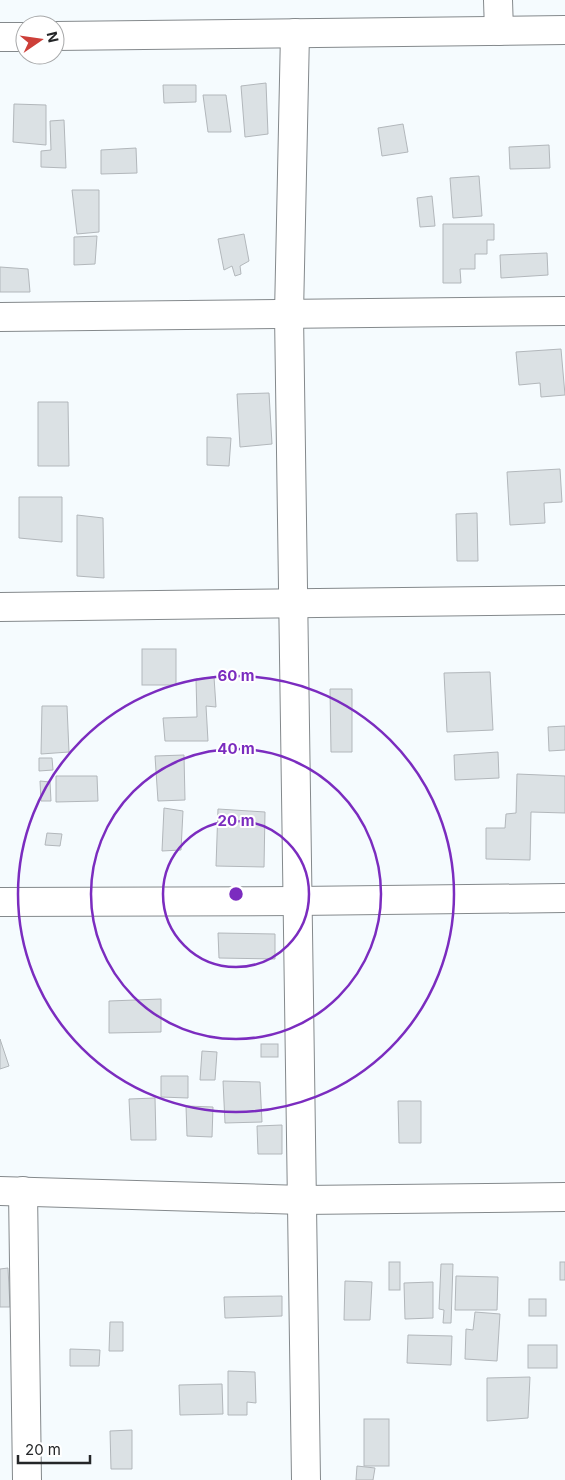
<svg xmlns="http://www.w3.org/2000/svg" width="565" height="1480" font-family="Inter,sans-serif">
  <rect width="100%" height="100%" fill="#f5fbfe"/>
  <g fill="#dbe1e4" stroke="#b2b7bb">
    <polygon points="266,83 268,134 245,137 241,86"/>
    <polygon points="163,85 196,85 196,102 164,103"/>
    <polygon points="203,95 226,95 231,132 208,132"/>
    <polygon points="14,104 46,105 46,145 13,142"/>
    <polygon points="64,120 66,168 41,167 41,151 51,150 50,121"/>
    <polygon points="403,124 408,152 382,156 378,128"/>
    <polygon points="549,145 550,168 510,169 509,147"/>
    <polygon points="136,148 137,173 101,174 101,150"/>
    <polygon points="479,176 482,216 453,218 450,178"/>
    <polygon points="72,190 99,190 99,232 77,234"/>
    <polygon points="432,196 435,226 420,227 417,198"/>
    <polygon points="443,224 494,224 494,240 487,240 487,254 475,254 475,269 460,269 461,283 443,283"/>
    <polygon points="244,234 249,261 240,266 241,274 235,276 232,266 224,270 218,239"/>
    <polygon points="97,236 95,264 74,265 74,237"/>
    <polygon points="547,253 548,275 501,278 500,255"/>
    <polygon points="0,267 28,269 30,292 0,292"/>
    <polygon points="561,349 565,395 541,397 540,383 519,385 516,352"/>
    <polygon points="269,393 272,444 240,447 237,394"/>
    <polygon points="38,402 68,402 69,466 38,466"/>
    <polygon points="207,437 231,438 229,466 207,465"/>
    <polygon points="560,469 562,502 544,503 545,523 510,525 507,472"/>
    <polygon points="19,497 62,497 62,542 19,538"/>
    <polygon points="477,513 478,561 457,561 456,514"/>
    <polygon points="77,515 103,518 104,578 77,576"/>
    <rect x="142" y="649" width="34" height="36"/>
    <polygon points="490,672 493,730 447,732 444,673"/>
    <polygon points="214,677 216,707 206,706 208,741 165,741 163,718 197,717 196,679"/>
    <polygon points="330,689 352,689 352,752 331,752"/>
    <polygon points="42,706 67,706 69,752 41,754"/>
    <polygon points="565,726 565,750 549,751 548,727"/>
    <polygon points="498,752 499,778 455,780 454,755"/>
    <polygon points="184,755 185,800 158,801 155,756"/>
    <polygon points="39,758 52,758 53,770 39,771"/>
    <polygon points="517,774 565,776 565,813 531,812 530,860 486,859 486,828 505,828 506,814 516,813"/>
    <polygon points="56,776 97,776 98,801 56,802"/>
    <polygon points="40,781 50,782 51,801 41,801"/>
    <polygon points="164,808 183,811 181,850 162,851"/>
    <polygon points="218,809 265,812 264,867 216,866"/>
    <polygon points="47,833 62,834 60,846 45,845"/>
    <polygon points="218,933 275,934 275,959 219,958"/>
    <polygon points="161,999 161,1032 109,1033 109,1001"/>
    <polygon points="0,1039 9,1066 0,1069"/>
    <rect x="261" y="1044" width="17" height="13"/>
    <polygon points="202,1051 217,1052 215,1080 200,1080"/>
    <polygon points="161,1076 188,1076 188,1098 161,1097"/>
    <polygon points="223,1081 260,1082 262,1122 225,1123"/>
    <polygon points="155,1098 156,1140 131,1140 129,1099"/>
    <polygon points="398,1101 421,1101 421,1143 399,1143"/>
    <polygon points="186,1106 213,1107 212,1137 187,1136"/>
    <polygon points="282,1125 282,1154 258,1154 257,1126"/>
    <rect x="389" y="1262" width="11" height="28"/>
    <rect x="560" y="1262" width="5" height="18"/>
    <polygon points="441,1264 453,1264 451,1323 443,1323 444,1310 439,1309"/>
    <polygon points="8,1268 10,1307 0,1307 0,1269"/>
    <polygon points="456,1276 498,1277 497,1310 455,1310"/>
    <polygon points="345,1281 372,1282 370,1320 344,1320"/>
    <polygon points="433,1282 433,1318 405,1319 404,1283"/>
    <polygon points="282,1296 282,1316 225,1318 224,1297"/>
    <rect x="529" y="1299" width="17" height="17"/>
    <polygon points="475,1312 500,1314 497,1361 465,1359 466,1329 473,1330"/>
    <polygon points="110,1322 123,1322 123,1351 109,1351"/>
    <polygon points="408,1335 452,1336 451,1365 407,1363"/>
    <rect x="528" y="1345" width="29" height="23"/>
    <polygon points="70,1349 100,1350 99,1366 70,1366"/>
    <polygon points="228,1371 255,1372 256,1403 247,1402 247,1415 228,1415"/>
    <polygon points="530,1377 528,1418 487,1421 487,1378"/>
    <polygon points="222,1384 223,1414 180,1415 179,1385"/>
    <rect x="364" y="1419" width="25" height="47"/>
    <polygon points="132,1430 132,1469 111,1469 110,1431"/>
    <polygon points="357,1466 375,1468 373,1480 356,1480"/>
  </g>
  <g fill="none" stroke-linecap="round" stroke-linejoin="round">
    <g stroke="#84898c" stroke-width="30">
      <g id="minor">
        <polyline points="498,0 499,31"/>
        <polyline points="295,33 289,314 306,1480"/>
        <polyline points="55,36 565,30"/>
        <polyline points="0,37 25,37"/>
        <polyline points="0,317 565,311"/>
        <polyline points="0,607 565,600"/>
        <polyline points="0,902 297,901 565,898"/>
        <polyline points="0,1191 302,1200 565,1197"/>
        <polyline points="23,1191 27,1480"/>
      </g>
    </g>
    <use href="#minor" stroke="#fff" stroke-width="28"/>
  </g>
  <g fill="none" stroke="#7b2cbf" stroke-width="2.5">
    <circle cx="236" cy="894" r="73"/>
    <circle cx="236" cy="894" r="145"/>
    <circle cx="236" cy="894" r="218"/>
  </g>
  <circle cx="236" cy="894" r="8" fill="#7b2cbf" stroke="#fff" stroke-width="2.5"/>
  <g font-size="15" text-anchor="middle" font-weight="bold" fill="#7b2cbf" stroke="#fff" stroke-width="4" stroke-linejoin="round" paint-order="stroke">
    <text x="236" y="681">60 m</text>
    <text x="236" y="754">40 m</text>
    <text x="236" y="826">20 m</text>
  </g>
  <g transform="translate(40 40) rotate(77)"><circle r="24" fill="#ffffff" stroke="#a7a8a9"/>
  <path d="M0-4L9 19L0 12L-9 19Z" fill="#cd3f39"/>
  <text y="-8" font-size="14" font-weight="bold" text-anchor="middle" fill="#242628">N</text>
  </g>
  <path d="M18 1455v8h72v-8" fill="none" stroke="#242628" stroke-width="2.5"/>
  <text x="25" y="1455" font-size="15" fill="#242628" stroke="#ffffff" stroke-width="4" paint-order="stroke">20 m</text>
</svg>
